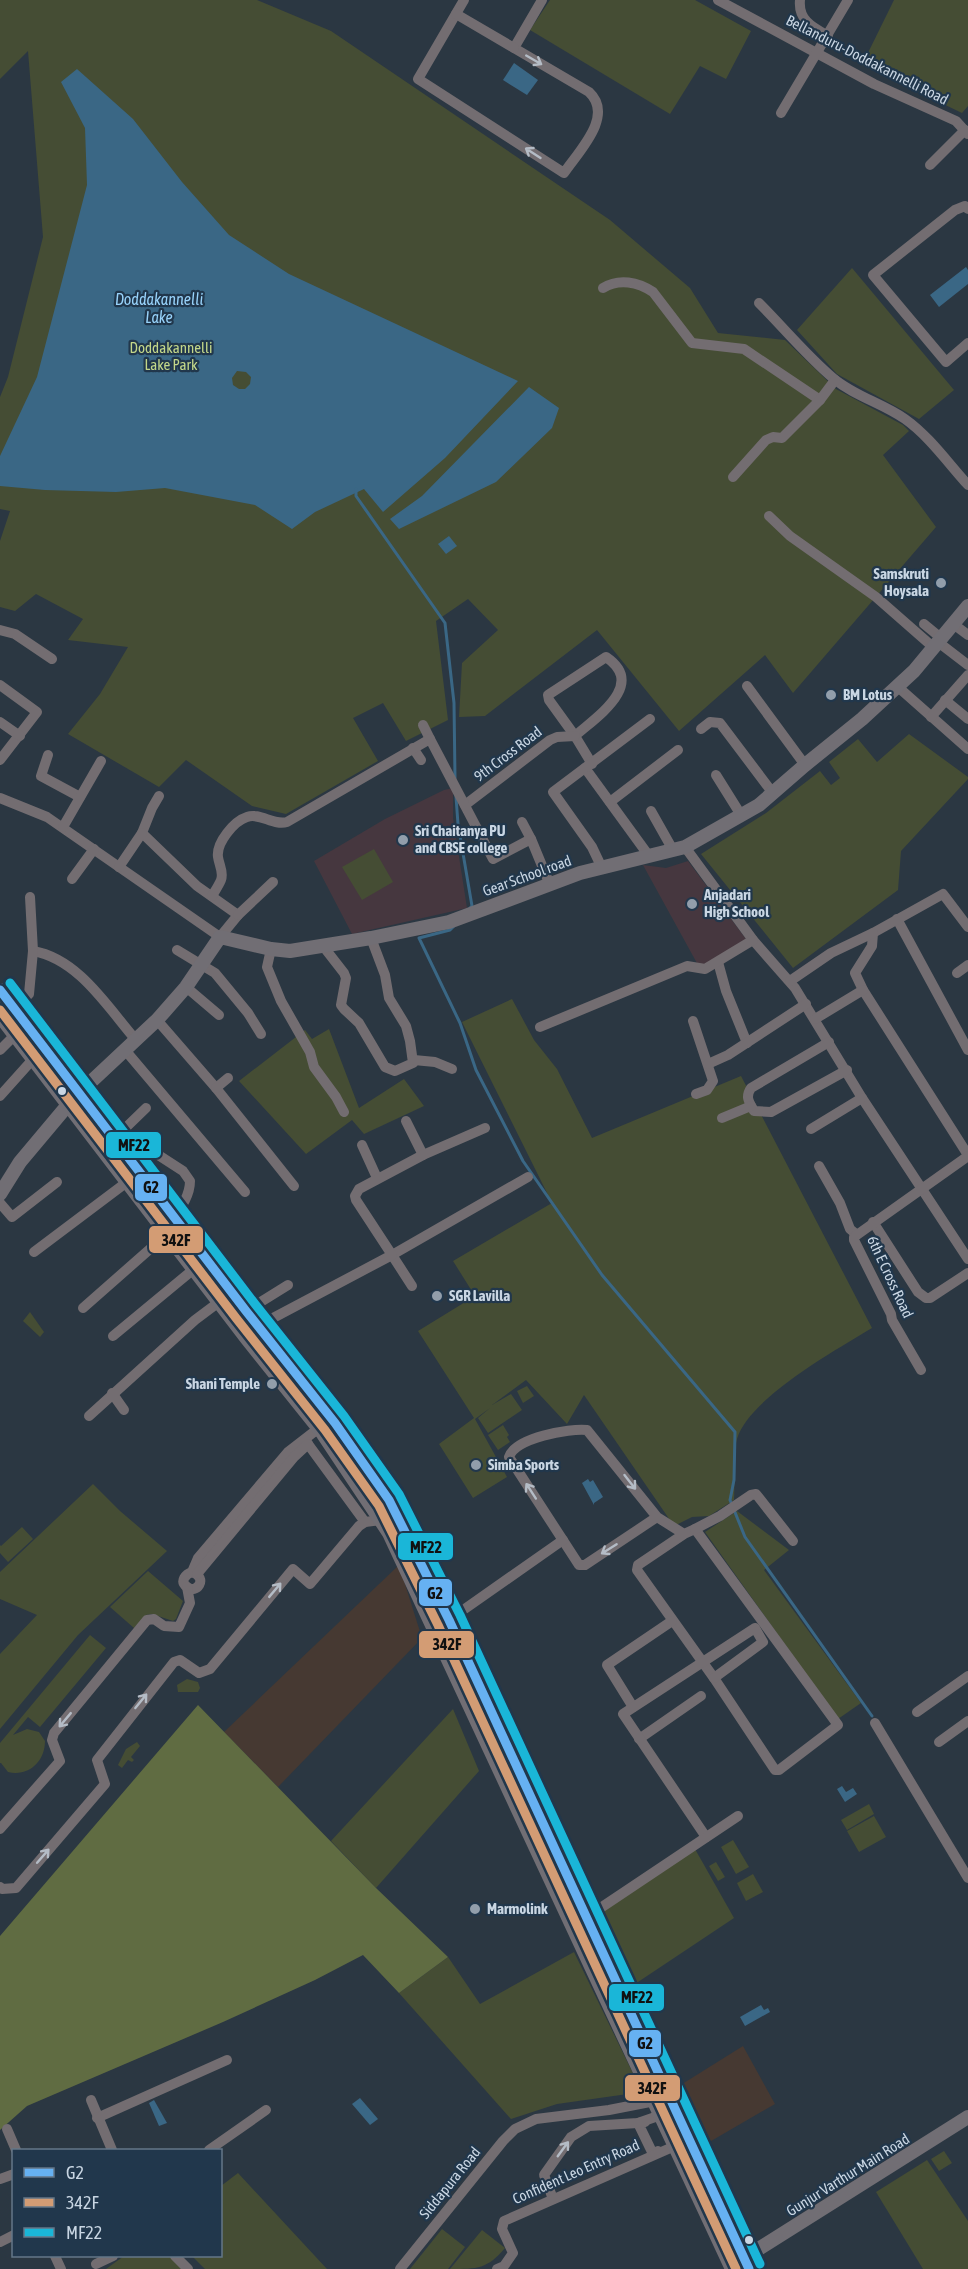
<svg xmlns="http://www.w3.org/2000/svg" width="968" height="2269" font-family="'Asap Condensed',sans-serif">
  <rect width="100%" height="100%" fill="#2b3742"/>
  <g fill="#463932">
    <polygon points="399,1565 422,1638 278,1787 224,1732"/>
    <polygon points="743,2046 775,2104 699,2148 679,2086"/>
  </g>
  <g fill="#46373f">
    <polygon points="453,788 453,818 467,908 352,934 314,861 385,819 444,790"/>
    <polygon points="688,861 746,939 702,967 698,965 643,865 666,868"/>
  </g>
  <g fill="#454d34">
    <polygon points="0,0 257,0 331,31 610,220 690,288 718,333 785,340 836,389 903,425 909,431 883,455 936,527 793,693 765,655 679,731 597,630 485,716 459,717 462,663 498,630 468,599 436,621 448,720 406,741 383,703 353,718 378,761 286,814 252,806 186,760 159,787 68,734 100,694 128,647 68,640 83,619 36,594 15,611 0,607 0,541 10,511 0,509 0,397 8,377 43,237 28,51 0,79"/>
    <polygon points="550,0 695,0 751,31 726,79 700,66 670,114 530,30"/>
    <polygon points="894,0 968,0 968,106 962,113 862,65"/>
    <polygon points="852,268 954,390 919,419 837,374 797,330"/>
    <polygon points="909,734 968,777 968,779 901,851 898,890 793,968 701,854 766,813 820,771 831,785 840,778 829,762 858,739 877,762"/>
    <polygon points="374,849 393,882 362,900 342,867"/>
    <path d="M512,999L534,1040L557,1069L592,1138L741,1076L872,1328C836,1350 749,1398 737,1439C733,1454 735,1483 734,1500L709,1516L692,1517L674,1526L584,1395L567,1424L526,1380L492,1405L511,1394L522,1410L488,1433L478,1418L490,1408L475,1419L507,1477L473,1498L439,1444L474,1418L418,1331L475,1296L453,1261L552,1203L462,1022Z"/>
    <polygon points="329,1029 359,1108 404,1079 424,1106 364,1134 352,1120 306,1154 239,1081 305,1030 312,1039"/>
    <polygon points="30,1312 44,1332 40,1337 23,1321"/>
    <polygon points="527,1386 534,1396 523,1403 517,1391"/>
    <polygon points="503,1425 509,1435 507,1437 510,1442 498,1450 488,1435"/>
    <polygon points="93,1484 120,1511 167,1551 78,1635 0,1729 0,1654 37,1615 0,1599 0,1572"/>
    <polygon points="737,1511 789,1550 764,1570 861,1703 838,1719 705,1532"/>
    <polygon points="22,1527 33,1539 8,1562 0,1553 0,1545 1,1546"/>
    <polygon points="148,1571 183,1601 176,1619 173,1621 152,1614 146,1615 134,1628 110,1607"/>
    <path d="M90,1635L106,1648L40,1727L28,1717L13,1735L27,1729L39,1732L45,1741C45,1762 28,1777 8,1772L1,1763H0V1743Z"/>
    <polygon points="187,1679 198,1682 200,1688 198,1692 178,1692 177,1685"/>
    <polygon points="453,1709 479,1771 376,1888 331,1841"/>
    <polygon points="137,1742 140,1746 131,1757 134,1760 132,1762 128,1760 122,1768 118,1765 126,1749"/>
    <polygon points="869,1804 874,1814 847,1830 841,1820"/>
    <polygon points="874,1816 886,1837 859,1852 847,1831"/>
    <polygon points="733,1840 749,1867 736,1874 721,1847"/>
    <polygon points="695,1849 734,1918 632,1986 596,1914"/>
    <polygon points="716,1862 725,1877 718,1881 709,1866"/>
    <polygon points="753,1874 763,1892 746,1901 737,1883"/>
    <polygon points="574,1952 642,2092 557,2104 511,2119 399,1993 448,1957 480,2004"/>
    <polygon points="944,2151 952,2163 939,2171 931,2159"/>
    <polygon points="927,2160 968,2221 968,2269 923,2269 876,2192"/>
    <polygon points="238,2173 327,2269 205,2269 192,2256 220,2256 221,2186"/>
    <polygon points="442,2229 465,2247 448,2269 410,2269"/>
    <path d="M482,2230L505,2248C487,2269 478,2269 450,2269Z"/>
    <polygon points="124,2256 173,2256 185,2269 106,2269"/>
  </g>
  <polygon fill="#606c42" points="198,1705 376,1888 448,1957 399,1993 363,1955 315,1980 223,2022 27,2106 0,2130 0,1936"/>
  <g fill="#3a6785" fill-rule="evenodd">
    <polygon points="514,63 538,80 527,95 503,80"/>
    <path d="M77,69L133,119L182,182L229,235L289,274L518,381L445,458L383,512L364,489L315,512L292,529L255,505L165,488L116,492L45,490L0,486V456L37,377L87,185L85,128L61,82ZM237,371L246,372L251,377L250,384L245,389H239L233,385L232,378Z"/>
    <polygon points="966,267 968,270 968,284 939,307 930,295"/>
    <polygon points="529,387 559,408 552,428 496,482 399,529 390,519 422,496"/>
    <polygon points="449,536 457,546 446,554 438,544"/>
    <polygon points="588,1479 590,1482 593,1480 603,1497 594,1503 594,1505 582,1483"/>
    <polygon points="842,1786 846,1792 853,1788 857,1794 845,1802 837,1789"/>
    <polygon points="761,2005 764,2010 768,2008 770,2012 745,2026 740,2017"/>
    <polygon points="360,2098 378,2119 370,2125 352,2104"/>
    <polygon points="154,2100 167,2123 159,2126 149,2103"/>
  </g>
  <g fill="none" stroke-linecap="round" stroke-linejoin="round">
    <g stroke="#3a6785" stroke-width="3">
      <polyline points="356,489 356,496 445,623 454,703 455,778"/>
      <polyline points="456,797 458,824 472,906 470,908"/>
      <polyline points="454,926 450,930 419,938 460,1023 476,1070 523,1161 602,1275 735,1432 734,1480 730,1500 745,1537 872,1716"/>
    </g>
    <g stroke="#736d71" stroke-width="10">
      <path d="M464,0L418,79L564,173C578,152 615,116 589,92L514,48L542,0"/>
      <polyline points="718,0 874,84 956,121 968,134"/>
      <path d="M800,0C798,20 812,27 828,36"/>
      <polyline points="456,14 514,48"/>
      <polyline points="781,113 848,0"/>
      <polyline points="930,165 965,130"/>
      <polyline points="968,209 965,206 955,210 873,275 946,362 968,343"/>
      <path d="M603,288C619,278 638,282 653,292L692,343L744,349L820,400"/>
      <path d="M759,303C784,328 806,355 833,378C854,396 882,403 905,419C929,436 948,463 968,485"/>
      <polyline points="733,477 766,440 773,437 782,438 820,400 835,380"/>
      <polyline points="769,516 790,536 876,597 933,647"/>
      <polyline points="952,623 968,635"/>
      <polyline points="924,624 941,638"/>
      <polyline points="0,630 15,634 52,659"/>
      <polyline points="938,642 968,665"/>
      <polyline points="0,685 37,712 0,760"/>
      <polyline points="747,686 805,765"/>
      <polyline points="898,687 968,749"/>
      <polyline points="945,700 968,719"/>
      <polyline points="931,717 968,675"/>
      <polyline points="0,722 20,736"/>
      <polyline points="423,725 430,739"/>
      <polyline points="701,729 710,722 720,723 772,792"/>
      <path d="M575,736C596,717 647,685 606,657L548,695L549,700L575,736L592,764"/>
      <polyline points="413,748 421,760"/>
      <polyline points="48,755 41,776 80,797"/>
      <polyline points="585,768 649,856"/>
      <polyline points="716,775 741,815"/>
      <polyline points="0,798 47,817 220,937 238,915 197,886 142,833 152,808 159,796"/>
      <polyline points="610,802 678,750"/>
      <polyline points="465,805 550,740 557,737 575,736"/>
      <polyline points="651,811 673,850"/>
      <polyline points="522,822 531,839"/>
      <polyline points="63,827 101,761"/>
      <polyline points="685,847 753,940 795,988 862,1098 968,1259"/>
      <polyline points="119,867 142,833"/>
      <polyline points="602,868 592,847 553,792 650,719"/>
      <polyline points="72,879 94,849"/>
      <path d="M212,896C215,891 219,885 221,880C224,872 219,865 218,857C216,843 234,821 247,817C260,812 273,826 287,822L430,739L493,859L531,839L550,885"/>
      <polyline points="238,915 273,882"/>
      <polyline points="897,919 968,1050"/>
      <polyline points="968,927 943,894 873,933 872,946 855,973 863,990 968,1155"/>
      <polyline points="323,946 344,973 346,978 341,1005 344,1009 359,1023 385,1067 395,1071 413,1063 410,1041 406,1026 389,998 385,975 371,938"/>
      <polyline points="271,949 267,967 281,1001 310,1052 314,1067 336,1097 344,1112"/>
      <polyline points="177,950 215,973 248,1013 261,1034"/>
      <path d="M33,951C79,959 108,1008 136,1040"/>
      <polyline points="718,962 726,991 747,1043"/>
      <polyline points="957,973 968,965"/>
      <polyline points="790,981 831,953 873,933"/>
      <polyline points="186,987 219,1015"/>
      <polyline points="15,1008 29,994 33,951 30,897"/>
      <polyline points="815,1019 863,990"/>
      <polyline points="157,1020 216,1088 294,1186"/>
      <polyline points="693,1021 713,1081 707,1090 696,1094"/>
      <polyline points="540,1027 687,966 705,969 753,940"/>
      <path d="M829,1042L751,1088C745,1097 749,1102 754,1111L771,1112L847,1070"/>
      <polyline points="0,1050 15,1035"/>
      <polyline points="125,1050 245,1192"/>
      <polyline points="414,1060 435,1062 452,1069"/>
      <polyline points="708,1064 728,1055 806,1004"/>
      <polyline points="216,1088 228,1078"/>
      <polyline points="0,1096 34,1058"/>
      <polyline points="722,1118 751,1106"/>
      <polyline points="406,1121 423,1155"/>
      <polyline points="811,1129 862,1098"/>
      <polyline points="114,1139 146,1108"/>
      <polyline points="362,1145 377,1178"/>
      <path d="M149,1149L183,1171L190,1181C190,1194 182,1208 173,1216"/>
      <polyline points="819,1166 840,1203 850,1229 856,1234"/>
      <polyline points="0,1203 12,1217 57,1182"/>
      <polyline points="873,1222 918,1292 926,1298 930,1298 968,1273"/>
      <polyline points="34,1252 127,1182"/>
      <polyline points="412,1286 392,1255 528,1177"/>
      <polyline points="83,1308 167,1234"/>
      <polyline points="246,1311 288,1285"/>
      <polyline points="258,1326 392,1255 356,1200 355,1196 359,1189 423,1155 485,1128"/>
      <polyline points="113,1336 194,1269"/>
      <polyline points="921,1370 892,1320 891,1314 854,1240 854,1237 968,1156"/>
      <polyline points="112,1393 124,1410"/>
      <polyline points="89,1416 195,1320 219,1302"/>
      <polyline points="305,1440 365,1522"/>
      <path d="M657,1517L585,1565H579L509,1457C515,1438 569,1428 587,1430L657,1517L684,1534L695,1529L838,1725L779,1770H775L714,1678L637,1570L638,1565L684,1534"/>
      <polyline points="695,1529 720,1516 751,1495 756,1494 793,1541"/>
      <path d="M192,1572C209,1578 196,1595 187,1587C179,1581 186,1574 192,1572L198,1558L288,1452L319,1428"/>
      <polyline points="197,1574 294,1457 308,1444"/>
      <polyline points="449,1620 563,1540"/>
      <polyline points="633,1707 607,1665 672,1621"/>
      <polyline points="917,1712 968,1676"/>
      <polyline points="875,1723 968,1878"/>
      <polyline points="639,1739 701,1696"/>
      <polyline points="939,1742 968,1721"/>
      <polyline points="0,1829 60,1761 52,1740 54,1733 147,1620 154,1619 164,1626 179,1627 190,1603 187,1587"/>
      <polyline points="706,1837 623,1714 755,1628 763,1642 714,1678"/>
      <polyline points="0,1887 2,1889 16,1888 105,1784 97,1760 174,1662 180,1660 199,1673 210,1669 293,1569 310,1584 359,1526 365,1522 381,1520"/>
      <polyline points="587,1917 738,1816"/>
      <polyline points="91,2100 112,2150"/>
      <polyline points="97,2118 227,2060"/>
      <polyline points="645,2122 638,2123 653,2154 658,2151"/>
      <polyline points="7,2129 16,2150"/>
      <polyline points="209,2150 266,2110"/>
      <polyline points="0,2179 14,2174"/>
      <polyline points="553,2199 544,2175 571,2137 589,2126 638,2123 661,2115"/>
      <polyline points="0,2242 14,2235"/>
      <polyline points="55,2256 61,2269"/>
      <polyline points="175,2256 188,2269"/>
      <polyline points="96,2264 113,2256"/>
      <polyline points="400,2269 503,2141 515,2129 536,2119 609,2110 655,2101"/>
      <polyline points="497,2269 504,2266 513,2253 502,2229 504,2221 675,2146"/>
    </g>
    <g stroke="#716e74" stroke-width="14">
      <polyline points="0,990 246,1311 335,1423 389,1500 449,1620 749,2269"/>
      <polyline points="0,1016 247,1339 323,1434 389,1533 732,2269"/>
      <polyline points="79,1093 157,1020 186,987 220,937 271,949 290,951 371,938 449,922 580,873 685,847 759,805 805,765 862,719 914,671 968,606"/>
      <polyline points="0,1194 20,1162 67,1106"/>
      <polyline points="744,2258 968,2117"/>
    </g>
    <g stroke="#21374c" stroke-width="14">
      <polyline id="bus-1" points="0,990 246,1311 335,1423 389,1500 449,1620 749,2269"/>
    </g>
    <g stroke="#21374c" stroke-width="14">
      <polyline id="bus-2" points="0,1010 236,1318 325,1430 379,1506 438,1625 736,2269"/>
    </g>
    <g stroke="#21374c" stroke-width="14">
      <polyline id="bus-3" points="10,983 255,1304 344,1416 399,1494 460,1615 760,2264"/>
    </g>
    <use href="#bus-1" stroke="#66b1f2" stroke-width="9"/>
    <use href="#bus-2" stroke="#d39c74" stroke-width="9"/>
    <use href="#bus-3" stroke="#1ab6d8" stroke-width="9"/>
  </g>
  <defs><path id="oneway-shaft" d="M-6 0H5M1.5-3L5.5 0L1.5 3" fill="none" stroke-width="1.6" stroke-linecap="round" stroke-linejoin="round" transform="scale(1.5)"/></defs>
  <g stroke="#b4bcc6">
    <use href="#oneway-shaft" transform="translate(534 60) rotate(30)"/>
    <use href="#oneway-shaft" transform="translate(533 153) rotate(-147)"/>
    <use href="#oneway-shaft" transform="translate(630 1482) rotate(52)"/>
    <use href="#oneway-shaft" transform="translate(531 1491) rotate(-123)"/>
    <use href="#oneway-shaft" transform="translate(609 1549) rotate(148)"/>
    <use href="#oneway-shaft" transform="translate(275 1590) rotate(-50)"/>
    <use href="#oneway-shaft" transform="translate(141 1701) rotate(-51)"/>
    <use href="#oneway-shaft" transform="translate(65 1720) rotate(130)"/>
    <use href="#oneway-shaft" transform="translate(43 1856) rotate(-49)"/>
    <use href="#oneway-shaft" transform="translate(563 2149) rotate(-54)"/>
  </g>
  <g fill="#929eab" stroke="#21374c" stroke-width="2">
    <circle cx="941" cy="583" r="6"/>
    <circle cx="831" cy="695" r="6"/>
    <circle cx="403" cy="840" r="6"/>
    <circle cx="692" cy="904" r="6"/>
    <circle cx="437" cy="1296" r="6"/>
    <circle cx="272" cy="1384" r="6"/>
    <circle cx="476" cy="1465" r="6"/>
    <circle cx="475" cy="1909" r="6"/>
  </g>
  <g fill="#c9d6e3" stroke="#21374c" stroke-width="2">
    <circle cx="62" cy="1091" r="5"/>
    <circle cx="749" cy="2240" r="5"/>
  </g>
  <g text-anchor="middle" stroke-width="4.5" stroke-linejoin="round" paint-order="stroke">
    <g font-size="15" fill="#c9d6e3" stroke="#21374c">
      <text transform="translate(867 60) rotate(27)" y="5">Bellanduru-Doddakannelli Road</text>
      <text transform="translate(508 754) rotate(-37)" y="5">9th Cross Road</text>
      <text transform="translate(527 876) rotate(-20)" y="5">Gear School road</text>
      <text transform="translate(890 1277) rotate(65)" y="5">6th E Cross Road</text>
      <text transform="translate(576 2172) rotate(-24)" y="5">Confident Leo Entry Road</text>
      <text transform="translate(848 2175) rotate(-32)" y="5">Gunjur Varthur Main Road</text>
      <text transform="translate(450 2183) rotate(-51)" y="5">Siddapura Road</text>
    </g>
    <g font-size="15" fill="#c3d78a" stroke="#21374c">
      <text x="171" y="353">Doddakannelli<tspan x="171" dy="17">Lake Park</tspan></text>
    </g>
    <g font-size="15" font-weight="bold" fill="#c9d6e3" stroke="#21374c" text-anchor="start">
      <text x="929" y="579" text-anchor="end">Samskruti<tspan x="929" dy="17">Hoysala</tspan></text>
      <text x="843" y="700">BM Lotus</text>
      <text x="415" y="836">Sri Chaitanya PU<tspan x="415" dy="17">and CBSE college</tspan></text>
      <text x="704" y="900">Anjadari<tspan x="704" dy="17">High School</tspan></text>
      <text x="449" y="1301">SGR Lavilla</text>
      <text x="260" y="1389" text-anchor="end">Shani Temple</text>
      <text x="488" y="1470">Simba Sports</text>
      <text x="487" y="1914">Marmolink</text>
    </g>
    <g font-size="16" font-style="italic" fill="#98d3fb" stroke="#21374c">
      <text x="159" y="305">Doddakannelli<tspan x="159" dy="18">Lake</tspan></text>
    </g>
  </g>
  <g stroke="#21374c" stroke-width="2">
    <rect x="105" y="1131" width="57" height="28" rx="6" fill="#1ab6d8"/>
    <rect x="134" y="1173" width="34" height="29" rx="6" fill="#66b1f2"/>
    <rect x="148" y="1225" width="56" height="29" rx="6" fill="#d39c74"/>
    <rect x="397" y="1532" width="57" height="29" rx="6" fill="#1ab6d8"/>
    <rect x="418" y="1578" width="35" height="29" rx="6" fill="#66b1f2"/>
    <rect x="418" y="1630" width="57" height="29" rx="6" fill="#d39c74"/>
    <rect x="608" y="1983" width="57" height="29" rx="6" fill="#1ab6d8"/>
    <rect x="628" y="2029" width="34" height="29" rx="6" fill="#66b1f2"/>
    <rect x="624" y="2074" width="57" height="28" rx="6" fill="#d39c74"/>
  </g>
  <g font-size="16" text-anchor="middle" font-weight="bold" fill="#111">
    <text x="134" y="1151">MF22</text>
    <text x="151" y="1193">G2</text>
    <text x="176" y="1246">342F</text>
    <text x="426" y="1553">MF22</text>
    <text x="435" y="1599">G2</text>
    <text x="447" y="1650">342F</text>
    <text x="637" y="2003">MF22</text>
    <text x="645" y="2049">G2</text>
    <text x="652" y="2094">342F</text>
  </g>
  <rect x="12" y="2149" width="210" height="108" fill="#21374c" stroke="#647788" stroke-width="1.5"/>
  <rect x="24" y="2168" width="30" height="9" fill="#66b1f2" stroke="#647788" stroke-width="1.5"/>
  <text x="66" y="2179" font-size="18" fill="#c9d6e3">G2</text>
  <rect x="24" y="2198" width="30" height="9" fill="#d39c74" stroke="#647788" stroke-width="1.5"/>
  <text x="66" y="2209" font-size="18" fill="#c9d6e3">342F</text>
  <rect x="24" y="2228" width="30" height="9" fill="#1ab6d8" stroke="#647788" stroke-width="1.5"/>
  <text x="66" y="2239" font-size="18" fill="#c9d6e3">MF22</text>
</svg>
